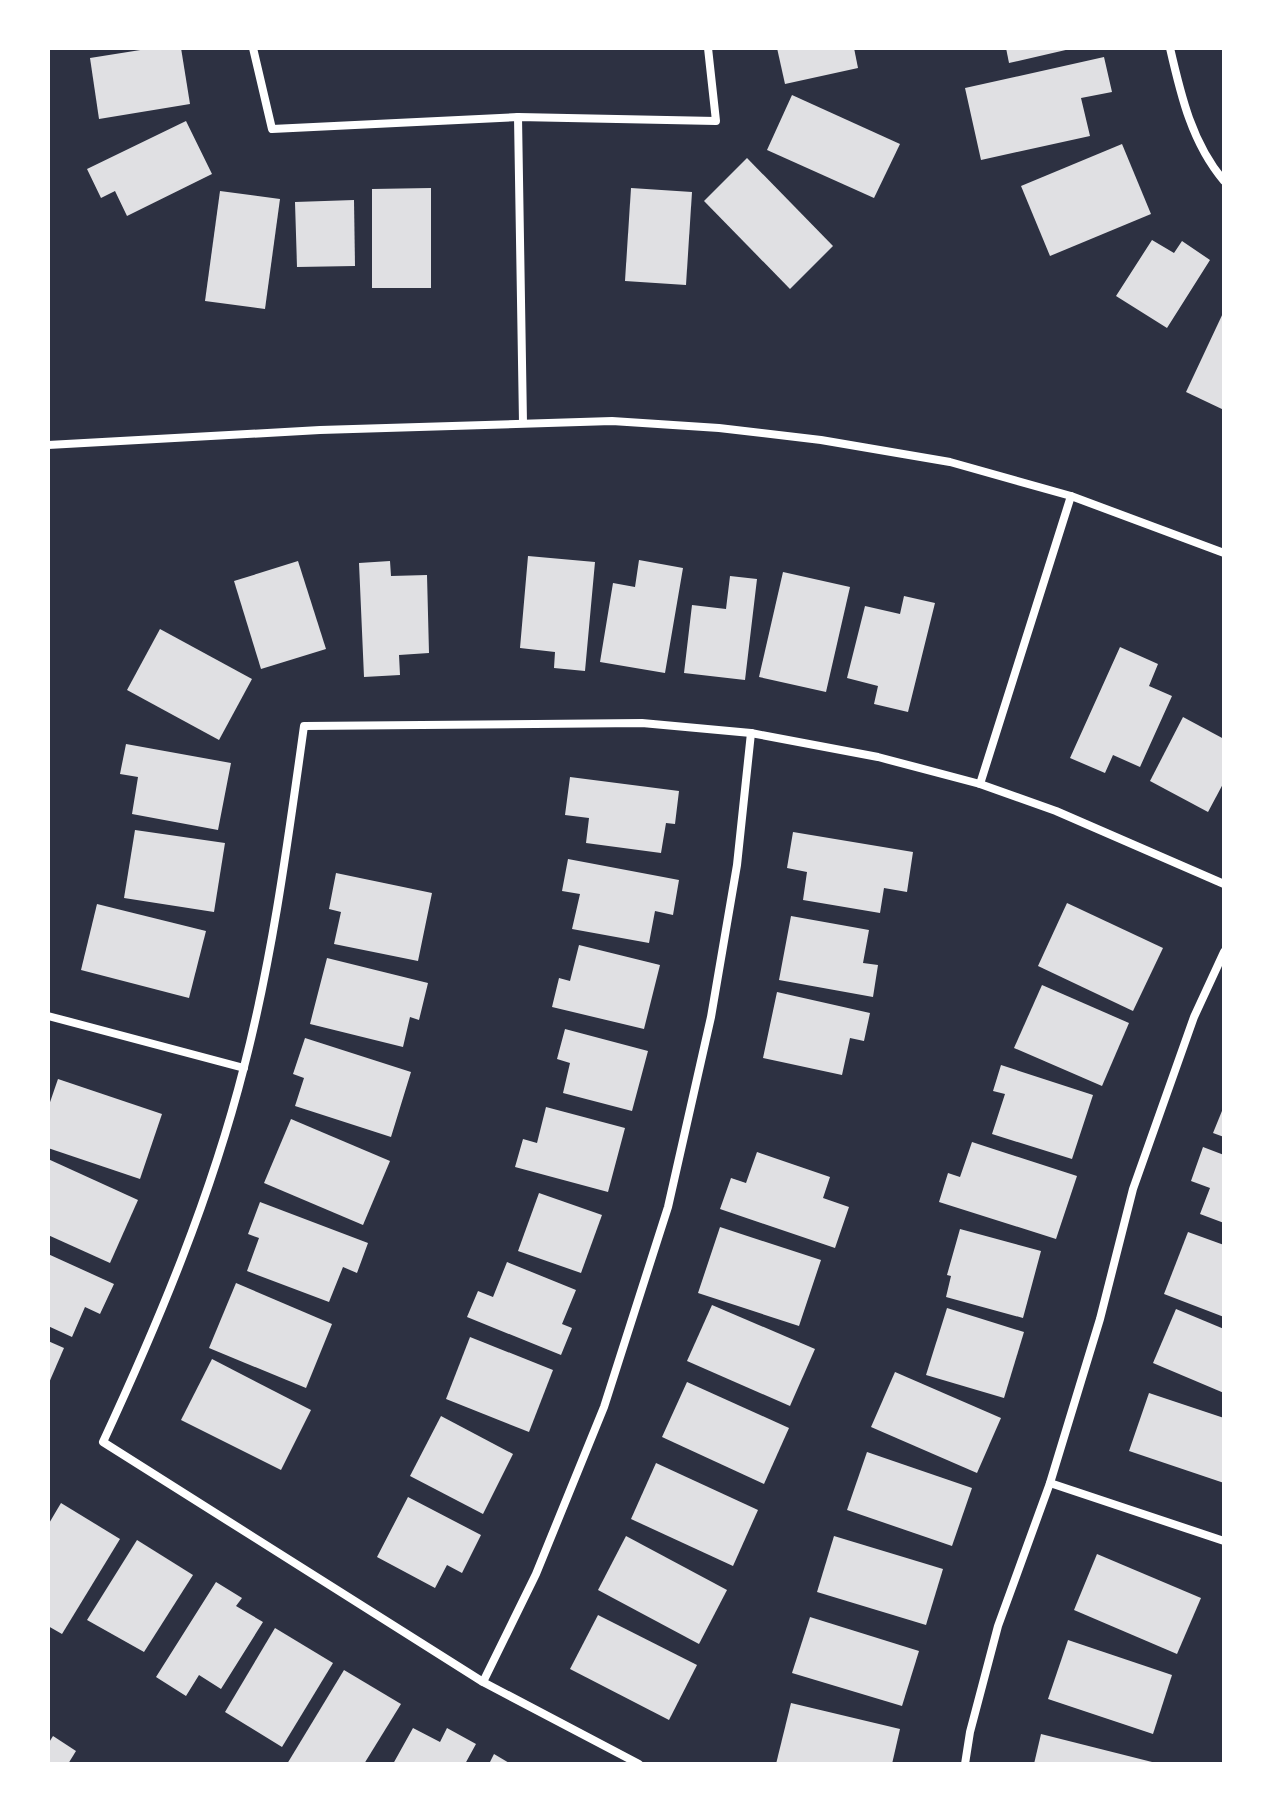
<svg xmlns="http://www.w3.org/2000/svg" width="1272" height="1812" font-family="'Exo 2',sans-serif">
  <rect width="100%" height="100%" fill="#2d3142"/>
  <g fill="#e0e0e3">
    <polygon points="153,48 181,48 190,104 99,119 90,58"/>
    <polygon points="777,48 854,48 858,68 785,84"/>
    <polygon points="1006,48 1070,48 1070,49 1009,63"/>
    <polygon points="1104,57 1112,92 1081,98 1090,136 981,160 965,88"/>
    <polygon points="792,95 900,144 874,198 767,150"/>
    <polygon points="186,121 212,174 127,216 115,191 101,198 87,169"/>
    <polygon points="1122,144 1151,214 1050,256 1021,186"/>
    <polygon points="747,158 833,246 790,289 704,201"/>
    <polygon points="431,188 431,288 372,288 372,189"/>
    <polygon points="631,188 692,192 686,285 625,281"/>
    <polygon points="220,191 280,199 265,309 205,301"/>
    <polygon points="354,200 355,266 297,267 295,202"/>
    <polygon points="1152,240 1174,253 1182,241 1210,260 1167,328 1116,296"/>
    <polygon points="1224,311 1224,410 1186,392"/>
    <polygon points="528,556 595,562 585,671 554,668 555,652 520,648"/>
    <polygon points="639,560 683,568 665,673 600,662 613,583 635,587"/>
    <polygon points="298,561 326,649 261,669 234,581"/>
    <polygon points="390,561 391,576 427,575 429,653 399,655 400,675 364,677 359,563"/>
    <polygon points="783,572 850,587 826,692 759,677"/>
    <polygon points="730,576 757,579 745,680 684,673 692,605 726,609"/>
    <polygon points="904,596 935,603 908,712 874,704 878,686 847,678 865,606 900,614"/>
    <polygon points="160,629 252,679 219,740 127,690"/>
    <polygon points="1120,647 1158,664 1149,686 1172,696 1140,767 1113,755 1105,773 1070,758"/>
    <polygon points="1183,717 1224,739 1224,782 1208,812 1150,781"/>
    <polygon points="126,744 231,763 218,830 132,814 138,777 120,774"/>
    <polygon points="570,777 679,791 675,824 666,823 661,853 586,843 589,818 565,815"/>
    <polygon points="135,830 225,843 214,912 124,898"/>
    <polygon points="793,832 913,852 907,892 884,888 880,913 803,900 807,872 787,868"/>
    <polygon points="568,859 679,880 673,915 655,911 649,943 572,929 580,894 562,891"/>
    <polygon points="336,873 432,893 418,961 334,944 341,912 329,909"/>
    <polygon points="1067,903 1163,948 1133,1011 1038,966"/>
    <polygon points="97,904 206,931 189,998 81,970"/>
    <polygon points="791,916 869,930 863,963 878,965 873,997 779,980"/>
    <polygon points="579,945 660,965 644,1029 552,1007 559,978 570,981"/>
    <polygon points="327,958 428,983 419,1020 410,1017 403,1047 310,1024"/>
    <polygon points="1042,985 1129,1023 1102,1086 1014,1048"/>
    <polygon points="777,992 870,1013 864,1041 850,1038 842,1075 763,1058"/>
    <polygon points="565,1029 648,1051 632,1111 563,1093 570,1063 557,1059"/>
    <polygon points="305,1038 411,1072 391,1137 295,1106 304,1078 293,1074"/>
    <polygon points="1001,1065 1093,1095 1072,1159 992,1134 1005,1094 993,1091"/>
    <polygon points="58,1079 162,1114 140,1179 48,1148 48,1108"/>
    <polygon points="1224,1106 1224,1137 1213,1133"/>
    <polygon points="546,1107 625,1128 608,1192 515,1167 523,1139 537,1143"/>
    <polygon points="291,1119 390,1161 363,1225 264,1183"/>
    <polygon points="972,1142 1077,1176 1056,1239 939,1202 948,1173 960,1177"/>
    <polygon points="1203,1147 1224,1155 1224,1223 1200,1214 1210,1188 1191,1181"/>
    <polygon points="757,1152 830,1177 823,1198 849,1207 835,1248 720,1209 731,1178 746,1183"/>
    <polygon points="48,1159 138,1200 110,1263 48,1235"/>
    <polygon points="539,1193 602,1215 581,1273 518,1251"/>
    <polygon points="260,1202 368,1243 357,1273 343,1267 329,1302 247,1271 259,1238 248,1234"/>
    <polygon points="720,1227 821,1260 799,1326 698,1293"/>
    <polygon points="960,1229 1041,1251 1023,1318 946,1297 951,1276 947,1275"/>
    <polygon points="1188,1232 1224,1245 1224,1317 1164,1294"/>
    <polygon points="48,1254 114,1284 100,1314 85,1307 72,1337 48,1326"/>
    <polygon points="507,1262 576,1290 562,1324 572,1328 561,1355 467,1317 478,1291 493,1297"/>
    <polygon points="236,1283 332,1324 306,1388 209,1348"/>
    <polygon points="712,1305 815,1349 790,1406 687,1361"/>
    <polygon points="947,1308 1024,1332 1004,1398 926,1375"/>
    <polygon points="1176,1309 1224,1329 1224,1393 1153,1363"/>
    <polygon points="470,1337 553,1370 529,1432 446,1399"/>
    <polygon points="48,1341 64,1348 48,1385"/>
    <polygon points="212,1359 311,1410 281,1470 181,1420"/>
    <polygon points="895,1372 1001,1418 977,1473 871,1427"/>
    <polygon points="687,1382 789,1428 764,1484 662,1437"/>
    <polygon points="1149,1393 1224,1418 1224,1483 1129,1451"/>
    <polygon points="441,1416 513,1454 483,1514 410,1476"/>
    <polygon points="867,1452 972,1488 952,1546 847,1510"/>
    <polygon points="656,1463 758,1510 733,1566 631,1519"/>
    <polygon points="408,1497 481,1535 462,1573 447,1565 435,1588 377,1557"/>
    <polygon points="61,1503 120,1539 62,1634 48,1626 48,1525"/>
    <polygon points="626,1536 727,1590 699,1644 598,1590"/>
    <polygon points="834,1536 943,1569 926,1625 817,1592"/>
    <polygon points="137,1540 193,1575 144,1652 87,1620"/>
    <polygon points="1097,1554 1201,1598 1177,1654 1074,1610"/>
    <polygon points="216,1582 242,1598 236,1606 263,1622 221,1689 199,1675 186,1696 156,1677"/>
    <polygon points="598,1615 697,1665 669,1720 570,1669"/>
    <polygon points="810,1617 919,1651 902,1706 792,1673"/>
    <polygon points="275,1628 333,1663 282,1747 225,1712"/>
    <polygon points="1068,1640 1172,1675 1153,1734 1048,1699"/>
    <polygon points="344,1670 401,1704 364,1764 287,1764"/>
    <polygon points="791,1703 900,1729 892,1764 776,1764"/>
    <polygon points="413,1728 440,1742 447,1728 476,1744 465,1764 393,1764"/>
    <polygon points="1041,1734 1156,1763 1155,1764 1034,1764"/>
    <polygon points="53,1736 76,1751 68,1764 48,1764 48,1744"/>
    <polygon points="494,1754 511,1764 489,1764"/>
  </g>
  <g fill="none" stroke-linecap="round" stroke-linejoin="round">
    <g stroke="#fff" stroke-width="8">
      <polyline points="253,48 272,129 518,117 716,121 708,48"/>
      <path d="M1170,48C1181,96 1192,143 1224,181"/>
      <polyline points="518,117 523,423"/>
      <polyline points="48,445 320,430 612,421 719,428 821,440 950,462 1071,496 1224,553"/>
      <polyline points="980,784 1071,496"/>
      <polyline points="48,1016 244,1068"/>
      <polyline points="1050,1483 1224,1541"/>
      <polyline points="483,1682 536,1574 604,1407 668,1207 711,1017 737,865 751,733"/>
      <path d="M639,1764L483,1682L103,1442C159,1321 211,1197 244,1067C273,955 288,840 304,726L642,723L751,733L878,757L980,784L1056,811L1224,884"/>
      <polyline points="965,1764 970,1732 998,1626 1050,1483 1100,1319 1133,1189 1194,1017 1224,952"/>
    </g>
  </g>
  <rect width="1272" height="1812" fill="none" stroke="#ffffff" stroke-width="100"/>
</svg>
